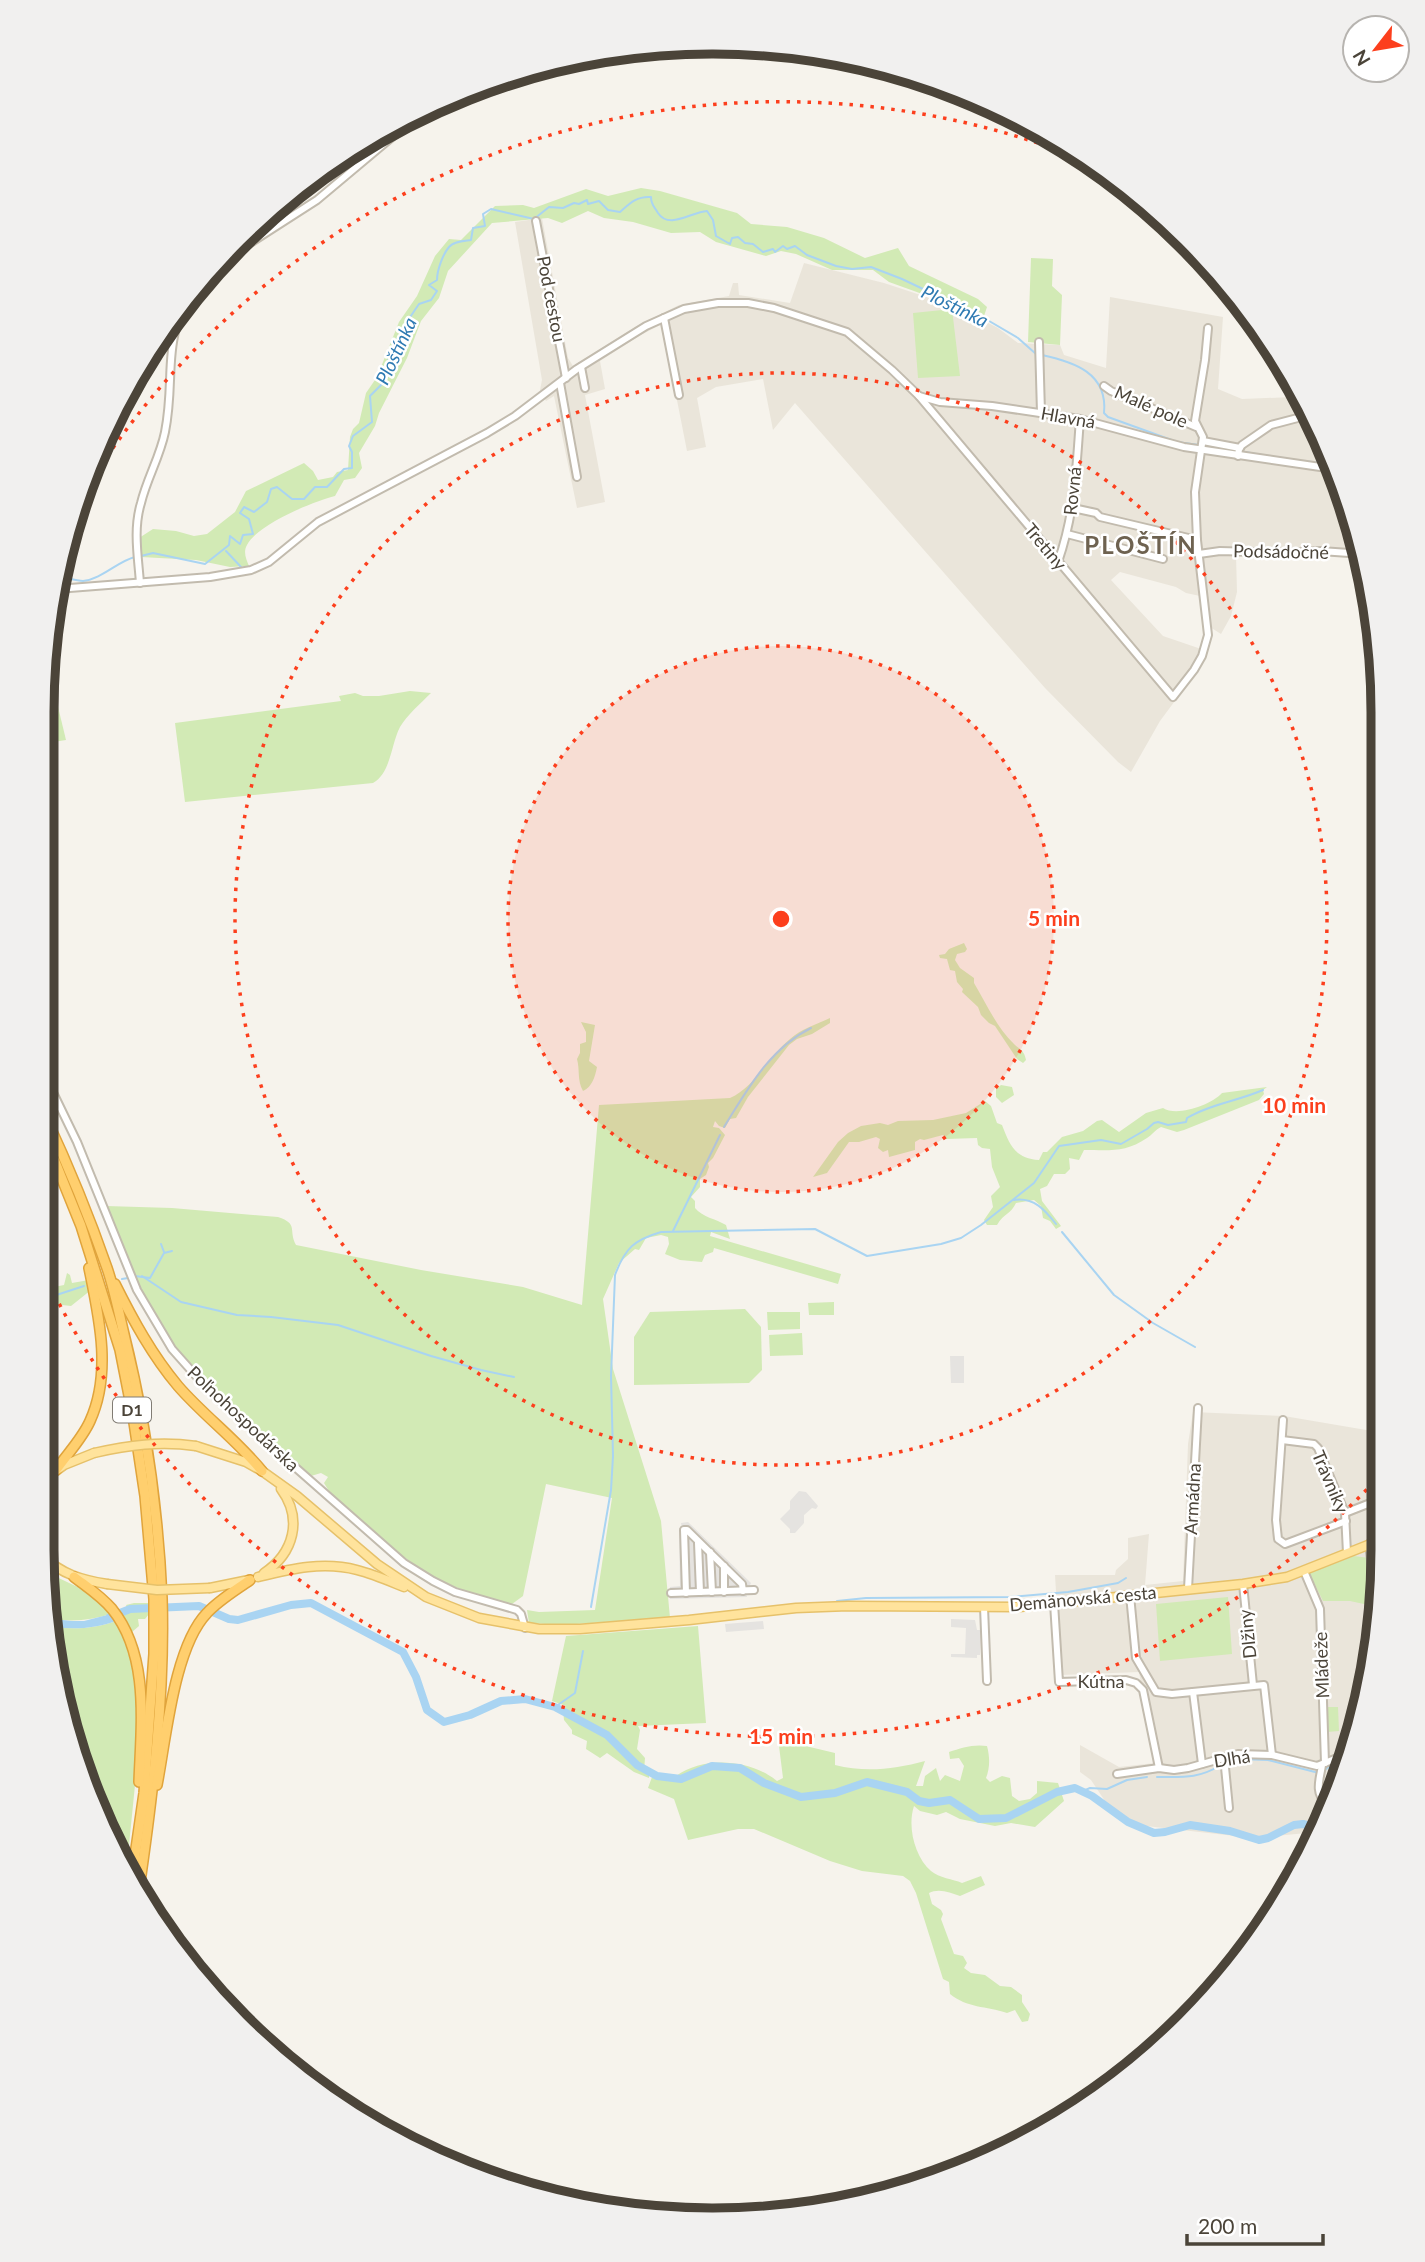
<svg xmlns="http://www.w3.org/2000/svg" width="1425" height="2262" font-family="Lato,sans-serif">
  <rect width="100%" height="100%" fill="#f6f3ec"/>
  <g fill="#eae5da">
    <polygon points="542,218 568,358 573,366 635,327 679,305 729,296 733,283 738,283 739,295 790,303 804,263 884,283 957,307 998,328 1018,343 1060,345 1064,355 1106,368 1110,297 1223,317 1218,389 1242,399 1292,397 1299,393 1314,416 1360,539 1363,557 1236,555 1237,592 1231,616 1221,634 1202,622 1200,596 1186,593 1176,587 1120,572 1111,580 1163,636 1207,651 1198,670 1160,721 1131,772 1118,762 1045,688 795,403 773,430 763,379 716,387 697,398 706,447 687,451 662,324 639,336 600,361 605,389 585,395 605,502 577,508 554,396 546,401 540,390 542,380 515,222"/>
    <polygon points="1193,1412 1284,1416 1378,1432 1377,1637 1332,1806 1317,1832 1253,1838 1137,1825 1113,1813 1091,1780 1080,1772 1080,1745 1119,1767 1155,1763 1139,1672 1061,1675 1055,1575 1115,1575 1116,1570 1128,1559 1128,1538 1149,1534 1145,1585 1183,1581 1188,1444"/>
  </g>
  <g fill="#d2eab5">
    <path d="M641,188L660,191L737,213L751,224L787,227L824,238L865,258L898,248L909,266L978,299L987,307L984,316L957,303L950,304L889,282L873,270H832L796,254L781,251L766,256L716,242L700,232L671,233L633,222L604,218L588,211L562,223L548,218L492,223L448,271L439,298L421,321L407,358L379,413L375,426L359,453L362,468L355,478L344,480L335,496C312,502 258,524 247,545C243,552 246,559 249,566L230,567L196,560L141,557L139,538L153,529L176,531L194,536L207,534L235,512L246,491L304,463L313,471L318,480L333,477L337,472L348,470L350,437L353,429L359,423L366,393L377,377L399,322L417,296L435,256L449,239L461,240L495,206L523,205L534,208L586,189L608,196Z"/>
    <polygon points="1031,258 1053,259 1052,286 1062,295 1060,345 1028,342"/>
    <polygon points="952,309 960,376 918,378 913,313"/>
    <polygon points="47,661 66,740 47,743"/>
    <path d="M410,691L431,693C420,704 408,714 400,727C391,744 391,773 373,783L185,802L175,723L341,701L339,696L355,693L363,696H379Z"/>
    <path d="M964,943L967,949L965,952L957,954L955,960L960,968L974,978V983C986,1003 997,1028 1014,1044C1020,1050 1024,1050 1026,1060L1023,1063L1017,1059L995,1026L989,1023L981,1015L978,1007L962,992L963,989L957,982L955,971L950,970L947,959L940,958L939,955L945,954L949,949Z"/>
    <path d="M830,1018V1023L812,1034L797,1039L789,1045L748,1097L736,1118L730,1119L725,1128L719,1126L715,1121L713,1127L719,1128L725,1135L713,1158L708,1163L709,1167L706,1175L700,1179V1187L691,1197L695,1201V1208C702,1217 716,1219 726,1225L730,1239L711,1232L710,1236L841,1274L838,1284L714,1248L713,1252L705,1255L702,1262L680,1260L665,1254L669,1244L668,1237L661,1235L646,1238L639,1250L635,1249L619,1263L603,1299L613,1369L661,1521L670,1618L561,1625L529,1623L527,1610L539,1612L595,1610L612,1498L546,1484L523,1596L512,1604C431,1589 391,1548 332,1496L324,1483L328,1477L321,1473L311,1476C254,1431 194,1382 157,1319C136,1283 121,1244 106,1206L172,1208L278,1217C299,1224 288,1230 296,1245L421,1270L523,1287L582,1305L599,1105L730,1098C756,1086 768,1057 790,1039C801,1029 817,1024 830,1018Z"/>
    <path d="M581,1022L595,1025L589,1061L597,1067C595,1077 592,1087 583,1091C577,1080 580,1070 577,1059L580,1053V1044L586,1042V1032Z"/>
    <polygon points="1001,1085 1012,1087 1014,1095 1002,1103 996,1097 996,1089"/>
    <path d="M1267,1087L1263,1090L1264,1094L1259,1100L1184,1130L1177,1132L1161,1127C1155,1130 1152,1135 1147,1138C1125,1153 1109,1150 1084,1150L1079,1160L1069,1158L1070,1169L1065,1174H1054L1047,1186L1040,1189L1042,1201L1061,1226L1056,1229L1050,1221L1043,1218L1041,1206L1034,1200L1016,1203C1011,1214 1004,1213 997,1225H987L984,1220L993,1207L991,1196L1000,1187L992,1167L990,1149L982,1148L978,1145L977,1138L946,1139L943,1135L924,1140L920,1139L915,1142V1150L889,1157L888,1150L883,1152L878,1148L880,1139L876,1137L859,1142H849L827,1173L813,1177L838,1142L848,1133L861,1126L880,1123L888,1125L898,1121L933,1120L966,1113L985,1101L991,1106L997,1123L1002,1125C1010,1146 1015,1158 1039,1160L1043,1152H1047L1062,1137L1083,1131L1097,1121L1102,1120L1119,1132L1146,1113L1163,1108C1177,1117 1211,1105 1222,1093Z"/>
    <polygon points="67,1273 70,1275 72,1283 89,1280 91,1290 71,1306 44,1303 44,1289 64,1285"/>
    <polygon points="834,1302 834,1315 809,1315 808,1303"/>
    <polygon points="745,1309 761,1327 762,1370 749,1383 634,1385 634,1337 650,1312"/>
    <polygon points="767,1312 800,1312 800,1329 768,1330"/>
    <polygon points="802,1333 803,1355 770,1356 769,1335"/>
    <polygon points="1354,1556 1369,1558 1373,1606 1350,1601 1323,1601 1309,1573"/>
    <path d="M46,1572L86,1591L111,1614C91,1620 74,1622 53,1619Z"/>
    <polygon points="1228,1597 1232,1654 1160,1661 1156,1604"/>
    <polygon points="134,1603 149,1603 149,1614 145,1619 138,1619 139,1626 132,1632 121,1614 128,1610 126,1605"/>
    <path d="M116,1621L133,1657L138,1694L137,1765L127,1865L77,1765L55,1627C75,1630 97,1628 116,1621Z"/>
    <polygon points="698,1626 706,1723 638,1726 640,1730 637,1749 645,1758 644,1771 649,1775 649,1778 634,1772 607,1753 600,1758 586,1749 587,1741 572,1734 572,1730 564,1720 563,1709 566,1706 552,1701 566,1636"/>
    <polygon points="1326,1707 1338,1707 1339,1731 1327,1732"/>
    <path d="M793,1743L835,1753V1765C866,1773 895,1769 925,1761L916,1786H923L925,1776L936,1768L940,1781L945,1775L960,1781L964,1766L959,1758L950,1759L949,1752C961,1748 973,1744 987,1746C990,1757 990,1768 986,1778L990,1782L1002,1776L1010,1778L1012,1796L1019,1801L1030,1799L1037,1793V1781L1058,1783L1064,1801L1035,1827L1011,1823L995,1826L960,1819L946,1812L937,1815L920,1811L914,1806C907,1827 915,1857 931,1871C939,1878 953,1879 962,1883L981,1876L985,1885L960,1896C950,1892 938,1888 929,1893L932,1904L941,1910L943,1914L941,1919L954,1954L963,1956L967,1963L964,1968L971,1973L985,1975L1000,1986L1011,1987L1022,1995V2002L1030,2014L1028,2021L1022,2022L1015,2010L1007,2013C986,2006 967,2008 950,1994L949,1982L943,1979L916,1893L910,1881L903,1876L862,1871L830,1861L754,1829H738L688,1840L674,1799L648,1788L652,1777L678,1781L676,1776C704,1756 750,1759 777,1781L783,1778L779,1746Z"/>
  </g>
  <g fill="#e5e3e0">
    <polygon points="950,1356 964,1356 964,1383 951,1383"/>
    <polygon points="799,1491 806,1492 818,1506 816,1509 812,1508 804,1515 804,1523 795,1533 790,1533 790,1529 780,1519 790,1509 790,1501"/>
    <polygon points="688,1522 751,1583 746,1593 747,1597 670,1599 670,1587 680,1586 679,1528 682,1528 681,1523"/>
    <polygon points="951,1619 975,1620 977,1630 981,1630 980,1655 977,1655 977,1658 951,1657 951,1654 965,1654 966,1628 951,1627"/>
    <polygon points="763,1621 764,1629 726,1632 725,1624"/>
  </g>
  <path fill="#a9d4f2" d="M111,1614L116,1621C97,1628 75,1630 55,1627L53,1619L72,1621H84Z"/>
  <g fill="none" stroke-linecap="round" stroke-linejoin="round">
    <g stroke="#a9d4f2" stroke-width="2">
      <path d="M1042,355C1074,362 1108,373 1104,413L1108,417L1177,442L1199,445"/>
      <polyline points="1205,445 1279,458"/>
      <polyline points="1291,460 1332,464"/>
      <polyline points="226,551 242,568"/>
      <path d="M141,556L153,553L205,564L229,545L230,536L240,544L243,535L253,534L249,519L240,513L244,507L254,512L267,502L271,489L277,487L292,499H304L315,487H327L344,469L352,468V452L349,446L353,436L372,422L370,396L383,383L386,364L394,351L397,339L408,332L404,326L419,304L431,300L437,291L429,285L437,280C437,270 443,254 449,247C454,241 464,241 471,240L473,228L485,226L483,214L491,209L534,219L549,207L563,208L574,203L579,204L587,200L588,204L599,201L608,210L620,212C630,203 637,196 651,197C651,205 654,206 658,213C669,230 691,212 707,211L713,220L716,236L730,244L732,238L738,237L745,243L753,244L763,252L773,249L775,252L783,246L787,249L795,246L807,255L836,266L852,269L871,267L902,279L984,318L1018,338L1036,354"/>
      <path d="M61,577C67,578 77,581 83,581C102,579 118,561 135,557"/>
      <path d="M724,1127C747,1090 770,1048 811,1028"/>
      <path d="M1014,1200C1034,1197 1045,1210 1056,1224"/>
      <polyline points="673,1231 720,1135"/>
      <polyline points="1062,1232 1114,1295 1153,1323 1195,1347"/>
      <polyline points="161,1244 164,1252"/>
      <polyline points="135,1276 150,1278 164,1253 172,1251"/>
      <polyline points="142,1276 181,1302 237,1315 271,1317 338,1325 431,1356 481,1370 514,1377"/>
      <polyline points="122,1279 128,1278"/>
      <polyline points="44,1299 84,1286"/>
      <polyline points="837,1601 866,1598 1010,1597 1068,1592 1118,1583 1126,1578"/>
      <path d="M591,1607L611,1490L613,1456L611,1376L615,1275C625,1248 634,1240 661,1232L815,1229L867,1256L941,1244L961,1238L981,1225L1034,1183L1059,1146L1101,1140L1121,1144L1147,1129L1154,1123L1158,1122L1168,1125L1186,1122L1187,1118C1210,1104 1238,1101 1263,1090"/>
      <polyline points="555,1707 575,1693 583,1651"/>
      <polyline points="1226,1762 1240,1759 1268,1760 1319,1773"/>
      <polyline points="1336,1763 1344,1760"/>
      <polyline points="1324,1771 1331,1765"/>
      <path d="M1157,1777C1183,1777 1198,1779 1221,1765"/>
      <polyline points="1083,1791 1090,1788 1107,1789 1127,1780 1147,1777"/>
    </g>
    <polyline stroke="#a9d4f2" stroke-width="8" points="110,1617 130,1609 199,1606 229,1619 238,1620 291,1605 311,1603 403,1652 416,1677 427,1710 444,1722 470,1715 501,1701 525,1699 555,1707 607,1735 637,1765 657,1776 681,1779 712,1766 740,1768 764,1783 801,1797 835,1793 867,1782 907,1792 919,1801 929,1803 950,1800 979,1819 1006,1818 1057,1792 1075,1788 1092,1796 1128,1822 1154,1833 1165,1832 1190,1825 1230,1831 1259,1840 1268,1838 1294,1825 1303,1824 1319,1828"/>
    <g stroke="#c2bbae" stroke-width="10">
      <g id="minor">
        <polyline points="536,221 566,378"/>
        <polyline points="219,263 317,200 422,112"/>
        <polyline points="664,318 679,395"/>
        <polyline points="1039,342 1041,413"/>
        <polyline points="581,367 585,388"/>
        <polyline points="560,383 577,477"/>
        <polyline points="1104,386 1111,391 1196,427"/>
        <polyline points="919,396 1173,697 1194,670 1202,656 1208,635 1197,540 1195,492 1203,437 1195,421 1205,360 1208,328"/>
        <polyline points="1203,441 1240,448"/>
        <polyline points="1238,456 1239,449 1242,445 1271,425 1313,414"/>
        <polyline points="1073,508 1096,513 1100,517 1197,540"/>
        <polyline points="1067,534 1163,559"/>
        <polyline points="1199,554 1220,551 1286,553 1321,551 1363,554"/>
        <path d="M1058,562C1075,513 1076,471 1080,419"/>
        <path d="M140,583C138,556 133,529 141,503C147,478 160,457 165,432C177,372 158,337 200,283"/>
        <polyline points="57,589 210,577 251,570 269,562 318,522 487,433 515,416 577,369 646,326 684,309 718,303 748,303 774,308 847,332 892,370 919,396 940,402 992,406 1080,419 1184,447 1334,469"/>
        <polyline points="45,1076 77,1142 137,1290 172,1349 212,1394 404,1563 433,1581 455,1592 517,1610 521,1614 525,1628"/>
        <polyline points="1283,1420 1276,1520 1278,1539 1285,1544 1346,1521"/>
        <polyline points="1282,1440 1314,1444 1318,1448 1345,1513 1347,1553"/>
        <polyline points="1345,1513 1378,1500"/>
        <polyline points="698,1543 700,1592"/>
        <polyline points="1369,1544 1377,1609"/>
        <polyline points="710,1552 712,1592"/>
        <polyline points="724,1566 724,1592"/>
        <polyline points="1304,1571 1320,1609 1325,1763"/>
        <polyline points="1243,1584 1253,1685"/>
        <polyline points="1188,1589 1198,1408"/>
        <polyline points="671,1593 754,1590"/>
        <polyline points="686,1593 684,1530 687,1530 742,1584 743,1591"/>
        <polyline points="1130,1595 1136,1658 1156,1692 1172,1694 1264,1685 1272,1755"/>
        <polyline points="1054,1603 1059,1682 1126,1680 1136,1683 1143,1690 1159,1768"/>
        <polyline points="984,1607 987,1681"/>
        <polyline points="1193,1692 1202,1764"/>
        <polyline points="1224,1757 1229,1808"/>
        <path d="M1322,1765C1320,1779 1314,1792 1326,1803"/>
        <polyline points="1117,1774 1159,1768 1174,1770 1188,1768 1238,1754 1272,1755 1317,1766 1345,1755"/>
      </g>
    </g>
    <g stroke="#e6c16a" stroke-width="11">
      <g id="major">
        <polyline points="196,1446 246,1462 262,1471 297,1496 377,1564 426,1597 479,1618 539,1629 580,1629 689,1620 796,1608 848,1606 1019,1607 1243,1584 1287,1577 1378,1541"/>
        <polyline points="42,1481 64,1465 94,1453"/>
        <path d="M43,1556C61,1574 82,1580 107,1584"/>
        <path d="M264,1573C294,1553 303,1519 281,1489"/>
        <path d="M258,1577C291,1569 323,1561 357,1570C373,1574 389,1581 404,1587"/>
        <polyline points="210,1588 249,1580"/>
      </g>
    </g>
    <g stroke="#e0a43c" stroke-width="12">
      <g id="highway">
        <path d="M45,1116C68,1165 89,1216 107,1268C114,1288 118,1309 123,1330C145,1418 158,1507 162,1598C165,1694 153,1793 139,1889"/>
        <polyline points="45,1137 81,1226 120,1350 133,1416 145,1496 154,1599 154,1654 144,1793 132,1876"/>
        <path d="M115,1284C133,1320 152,1355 178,1386C204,1416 237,1440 262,1471"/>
        <path d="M56,1470C67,1454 82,1439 90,1421C112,1373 99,1317 89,1268"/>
        <path d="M74,1577C87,1587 101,1596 112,1609C150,1656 141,1725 139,1782"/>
        <path d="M157,1785C166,1739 174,1647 207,1613C219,1600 236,1590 250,1580"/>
      </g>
    </g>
    <use href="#minor" stroke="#fff" stroke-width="6"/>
    <use href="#major" stroke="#ffe39c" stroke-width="8"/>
    <use href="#highway" stroke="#ffcf6e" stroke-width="9"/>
    <g stroke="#e6c16a" stroke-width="11" stroke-linecap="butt">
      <g id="major-bridge">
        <path d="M94,1453C129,1445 160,1441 196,1446"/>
        <polyline points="107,1584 157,1590 210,1588"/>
      </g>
    </g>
    <use href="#major-bridge" stroke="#ffe39c" stroke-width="8"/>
  </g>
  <circle cx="781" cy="919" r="273" fill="#fc3f1d" fill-opacity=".12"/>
  <g fill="none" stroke="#fc3f1d" stroke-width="3.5" stroke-dasharray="3.5 7">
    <circle cx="781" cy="919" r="273"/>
    <circle cx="781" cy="919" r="546"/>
    <path d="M1374 1482A818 818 0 0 1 46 1278M84 492A818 818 0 0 1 1087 161"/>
  </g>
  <g text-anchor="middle" stroke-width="5" stroke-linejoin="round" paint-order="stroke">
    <rect fill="#fff" stroke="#817c74" stroke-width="2" x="113" y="1397.5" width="38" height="25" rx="5"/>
    <g font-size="16" font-weight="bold" fill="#4b4439">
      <text x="132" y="1416">D1</text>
    </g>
    <g font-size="18" fill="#4b4439" stroke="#fff">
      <text transform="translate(551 299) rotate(79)" y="6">Pod cestou</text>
      <text transform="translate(1151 407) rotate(24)" y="6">Malé pole</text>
      <text transform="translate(1068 418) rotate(10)" y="6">Hlavná</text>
      <text transform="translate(1073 491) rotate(-84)" y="6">Rovná</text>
      <text transform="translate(1045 547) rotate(50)" y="6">Tretiny</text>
      <text transform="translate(1281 552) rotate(1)" y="6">Podsádočné</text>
      <text transform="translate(243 1419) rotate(43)" y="6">Poľnohospodárska</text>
      <text transform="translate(1330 1482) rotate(67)" y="6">Trávniky</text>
      <text transform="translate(1193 1499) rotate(-87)" y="6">Armádna</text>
      <text transform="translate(1083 1599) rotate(-5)" y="6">Demänovská cesta</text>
      <text transform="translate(1248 1634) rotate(-96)" y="6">Dlžiny</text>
      <text transform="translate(1322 1665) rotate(-92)" y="6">Mládeže</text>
      <text x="1101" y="1688">Kútna</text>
      <text transform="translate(1232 1759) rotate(-9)" y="6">Dlhá</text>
    </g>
    <g font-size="19" font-style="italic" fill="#2e7ab2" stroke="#fff">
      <text transform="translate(955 306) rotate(26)" y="7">Ploštínka</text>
      <text transform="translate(396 351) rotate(-65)" y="7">Ploštínka</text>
    </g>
    <g font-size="24" font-weight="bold" letter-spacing="2" fill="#6e6250" stroke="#fff">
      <text x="1141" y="554">PLOŠTÍN</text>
    </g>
  </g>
  <path d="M0 0H1425V2262H0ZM712 54H713A658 658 0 0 1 1371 712V1550A658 658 0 0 1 713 2208H712A658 658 0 0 1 54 1550V712A658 658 0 0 1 712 54Z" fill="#f1f0ef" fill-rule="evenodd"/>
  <path fill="none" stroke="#4b4439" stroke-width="9" d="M712 54H713A658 658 0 0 1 1371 712V1550A658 658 0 0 1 713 2208H712A658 658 0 0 1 54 1550V712A658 658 0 0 1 712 54Z"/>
  <circle cx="781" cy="919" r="10" fill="#fc3f1d" stroke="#fff" stroke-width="3.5"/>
  <g font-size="21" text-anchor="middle" font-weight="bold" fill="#fc3f1d" stroke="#fff" stroke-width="5" stroke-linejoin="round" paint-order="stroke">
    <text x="1054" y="926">5 min</text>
    <text x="1294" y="1113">10 min</text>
    <text x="781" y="1744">15 min</text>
  </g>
  <g transform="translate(1376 49) rotate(239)"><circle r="33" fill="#ffffff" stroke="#b7b4b0" stroke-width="2"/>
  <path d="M0-5L12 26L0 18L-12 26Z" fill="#fc3f1d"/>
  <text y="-10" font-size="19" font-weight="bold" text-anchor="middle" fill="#4b4439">N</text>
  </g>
  <path d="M1187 2234v10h136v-10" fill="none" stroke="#4b4439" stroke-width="3.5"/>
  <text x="1198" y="2234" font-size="21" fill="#4b4439" stroke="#ffffff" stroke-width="5" paint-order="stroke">200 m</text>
</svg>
